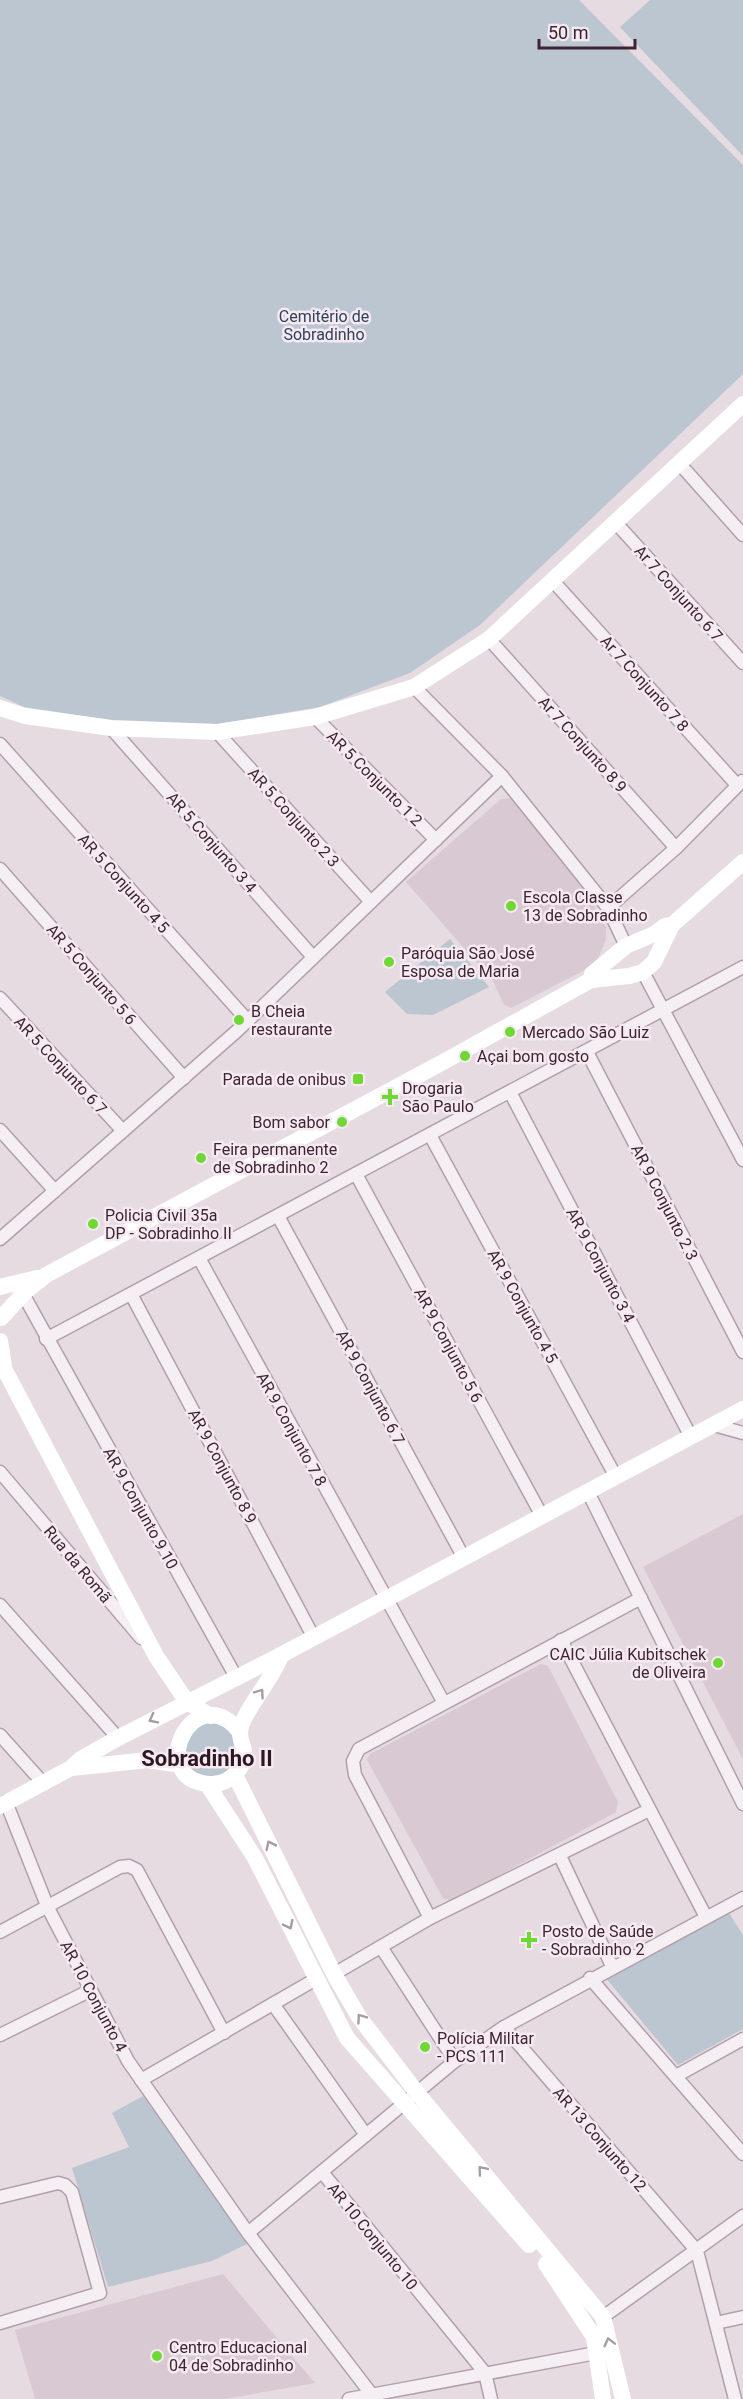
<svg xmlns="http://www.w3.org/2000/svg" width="743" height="2399" font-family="Roboto,sans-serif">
  <rect width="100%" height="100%" fill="#e7dbe2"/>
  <g fill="#d9c9d2">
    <polygon points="510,798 582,884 606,927 606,939 597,961 587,969 511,1008 504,1005 493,981 406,882 501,799"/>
    <polygon points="743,1514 743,1759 643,1567"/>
    <polygon points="541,1664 548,1666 618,1802 616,1812 452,1901 443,1898 367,1760 370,1754"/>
    <polygon points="223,2274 315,2383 225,2399 35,2399 15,2330"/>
  </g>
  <g fill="#bbc6d1">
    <polygon points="0,0 579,0 743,165 743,374 480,625 410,673 320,707 218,724 123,722 24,707 0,696"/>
    <polygon points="650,0 743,0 743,156 620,27"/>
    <polygon points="450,939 489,987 433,1015 407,1014 385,992"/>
    <polygon points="216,1721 237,1734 236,1767 215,1780 191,1773 181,1750 192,1727"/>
    <polygon points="729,1913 743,1935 743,2029 678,2065 605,1977"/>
    <polygon points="143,2096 249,2243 212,2261 108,2287 72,2168 129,2147 112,2113"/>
  </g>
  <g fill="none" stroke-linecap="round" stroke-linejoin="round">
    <g stroke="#b1a0aa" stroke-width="15">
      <g id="street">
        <polyline points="679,463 743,535"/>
        <polyline points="616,523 743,663"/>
        <polyline points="553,581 737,785"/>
        <polyline points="489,639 676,848"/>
        <polyline points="414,687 502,776 608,908 626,946"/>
        <polyline points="315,717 436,840"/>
        <polyline points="111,728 313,957"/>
        <polyline points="217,732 371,902"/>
        <polyline points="0,744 248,1021"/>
        <polyline points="0,869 184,1078"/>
        <polyline points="608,908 676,848 742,781"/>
        <polyline points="643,972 743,1160"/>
        <polyline points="0,998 123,1131"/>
        <polyline points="587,1052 743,1352"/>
        <polyline points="510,1092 691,1437"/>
        <polyline points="0,1130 55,1191"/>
        <polyline points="430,1135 616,1477"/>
        <polyline points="356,1174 542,1516"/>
        <polyline points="278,1216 464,1558"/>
        <polyline points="0,1239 238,1030 502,776"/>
        <polyline points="199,1258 444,1703"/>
        <polyline points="23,1294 236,1677"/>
        <polyline points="131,1294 314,1638"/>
        <polyline points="46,1339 743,967"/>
        <polyline points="714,1425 743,1433"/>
        <polyline points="0,1472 141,1638"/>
        <polyline points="588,1492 743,1804"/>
        <polyline points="0,1605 118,1738"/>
        <polyline points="561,1640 706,1917"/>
        <polyline points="0,1735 43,1783"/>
        <polyline points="6,1802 48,1908 128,2061 248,2233 372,2395"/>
        <polyline points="560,1856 612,1966"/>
        <polyline points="430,1918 355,1775 353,1761 359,1749 641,1598"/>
        <polyline points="0,1932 120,1867 129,1866 137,1870 224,2033"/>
        <polyline points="381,1947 455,2061"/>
        <polyline points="334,1974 430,1918 649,1810"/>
        <polyline points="590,1978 743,2154"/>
        <polyline points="273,2004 366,2135"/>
        <polyline points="504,2027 697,2251 735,2399"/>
        <polyline points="0,2035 89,1991"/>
        <polyline points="676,2076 743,2039"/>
        <polyline points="141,2080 316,1979"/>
        <polyline points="322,2172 485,2373 491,2399"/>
        <polyline points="0,2197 58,2183 65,2185 72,2192 100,2293 0,2323"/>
        <polyline points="248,2233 455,2061 504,2027 743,1898"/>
        <polyline points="603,2317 743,2216"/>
        <polyline points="716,2323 743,2317"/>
        <polyline points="349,2399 596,2353"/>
      </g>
    </g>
    <use href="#street" stroke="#f5eef2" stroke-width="12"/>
    <g stroke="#fff" stroke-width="16">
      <polyline points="0,708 25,716 111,728 217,732 315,717 414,687 489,639 743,404"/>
      <polyline points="591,980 629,976 643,972 654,962 672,925"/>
      <polyline points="0,1287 37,1278"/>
      <polyline points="1,1318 26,1291 46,1275 445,1061 591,980 592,974 626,946 654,934 665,926 672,925 743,862"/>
      <polyline points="0,1341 4,1365"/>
      <polyline points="0,1361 156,1656 187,1702 211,1716"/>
      <path d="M240,1732C194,1675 144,1779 209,1784C222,1785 233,1778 240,1768C250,1752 240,1746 240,1733C240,1714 275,1677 281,1655"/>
      <polyline points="72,1768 148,1760 181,1765"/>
      <polyline points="235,1775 334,1974 359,2017 418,2094 603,2317 623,2399"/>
      <polyline points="207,1784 255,1858 347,2038 529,2245"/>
      <polyline points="0,1806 71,1768 81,1759 118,1738 281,1655 743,1409"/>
      <polyline points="546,2264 594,2337 603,2399"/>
    </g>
  </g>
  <defs><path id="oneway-chevron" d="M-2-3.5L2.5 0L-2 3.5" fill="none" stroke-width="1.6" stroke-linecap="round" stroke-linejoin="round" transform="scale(1.5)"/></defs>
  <g stroke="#a89ca3">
    <use href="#oneway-chevron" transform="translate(260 1693) rotate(-55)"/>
    <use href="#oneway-chevron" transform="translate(153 1719) rotate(153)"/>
    <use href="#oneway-chevron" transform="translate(270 1845) rotate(-116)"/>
    <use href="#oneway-chevron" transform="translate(289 1925) rotate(63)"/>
    <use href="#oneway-chevron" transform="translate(361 2018) rotate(-125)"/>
    <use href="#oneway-chevron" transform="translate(482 2170) rotate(-130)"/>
    <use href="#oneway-chevron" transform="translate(609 2342) rotate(-104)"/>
  </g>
  <g fill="#70d834" stroke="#f5eaf1" stroke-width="2">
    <circle cx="511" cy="906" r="6"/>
    <circle cx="389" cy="962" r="6"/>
    <circle cx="239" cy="1020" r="6"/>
    <circle cx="510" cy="1032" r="6"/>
    <circle cx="465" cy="1056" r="6"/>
    <rect x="352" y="1073" width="12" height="12" rx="3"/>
    <path d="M387 1088h6v6h6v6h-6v6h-6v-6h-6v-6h6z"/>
    <circle cx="342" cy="1122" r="6"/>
    <circle cx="201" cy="1158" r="6"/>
    <circle cx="93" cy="1224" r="6"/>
    <circle cx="718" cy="1663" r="6"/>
    <path d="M526 1931h6v6h6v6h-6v6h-6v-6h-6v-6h6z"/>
    <circle cx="425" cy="2047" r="6"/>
    <circle cx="157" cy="2356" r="6"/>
  </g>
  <g text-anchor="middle" stroke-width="5" stroke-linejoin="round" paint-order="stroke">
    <g font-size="16" fill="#30415b" stroke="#f5eaf1">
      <text x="324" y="322">Cemitério de<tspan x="324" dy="18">Sobradinho</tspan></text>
    </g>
    <g font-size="16" fill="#3e2433" stroke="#f5eaf1">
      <text transform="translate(679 593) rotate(48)" y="6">Ar 7 Conjunto 6 7</text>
      <text transform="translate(645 683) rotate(48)" y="6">Ar 7 Conjunto 7 8</text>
      <text transform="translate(583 744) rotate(48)" y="6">Ar 7 Conjunto 8 9</text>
      <text transform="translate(375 778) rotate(45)" y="6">AR 5 Conjunto 1 2</text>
      <text transform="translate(294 817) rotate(48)" y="6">AR 5 Conjunto 2 3</text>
      <text transform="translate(212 842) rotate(49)" y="6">AR 5 Conjunto 3 4</text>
      <text transform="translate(124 883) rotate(48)" y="6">AR 5 Conjunto 4 5</text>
      <text transform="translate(92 974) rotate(49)" y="6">AR 5 Conjunto 5 6</text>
      <text transform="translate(61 1065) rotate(47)" y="6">AR 5 Conjunto 6 7</text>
      <text transform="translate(665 1202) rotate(63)" y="6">AR 9 Conjunto 2 3</text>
      <text transform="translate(601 1265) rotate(62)" y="6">AR 9 Conjunto 3 4</text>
      <text transform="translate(523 1306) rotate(61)" y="6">AR 9 Conjunto 4 5</text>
      <text transform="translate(449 1345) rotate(62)" y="6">AR 9 Conjunto 5 6</text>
      <text transform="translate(371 1387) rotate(62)" y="6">AR 9 Conjunto 6 7</text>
      <text transform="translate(292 1429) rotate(61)" y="6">AR 9 Conjunto 7 8</text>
      <text transform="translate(223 1466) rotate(62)" y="6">AR 9 Conjunto 8 9</text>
      <text transform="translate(141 1508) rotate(61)" y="6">AR 9 Conjunto 9 10</text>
      <text transform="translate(78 1564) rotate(50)" y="6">Rua da Romã</text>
      <text transform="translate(94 1996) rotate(62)" y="6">AR 10 Conjunto 4</text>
      <text transform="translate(600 2139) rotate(49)" y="6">AR 13 Conjunto 12</text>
      <text transform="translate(373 2236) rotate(51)" y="6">AR 10 Conjunto 10</text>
    </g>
    <g font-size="16" fill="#3e2433" stroke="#f5eaf1" text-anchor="start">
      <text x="523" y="903">Escola Classe<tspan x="523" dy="18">13 de Sobradinho</tspan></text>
      <text x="401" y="959">Paróquia São José<tspan x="401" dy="18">Esposa de Maria</tspan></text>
      <text x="251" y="1017">B Cheia<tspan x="251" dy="18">restaurante</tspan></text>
      <text x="522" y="1038">Mercado São Luiz</text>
      <text x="477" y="1062">Açai bom gosto</text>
      <text x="346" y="1085" text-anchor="end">Parada de onibus</text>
      <text x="402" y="1094">Drogaria<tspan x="402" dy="18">São Paulo</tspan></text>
      <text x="330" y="1128" text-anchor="end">Bom sabor</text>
      <text x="213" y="1155">Feira permanente<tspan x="213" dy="18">de Sobradinho 2</tspan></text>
      <text x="105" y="1221">Policia Civil 35a<tspan x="105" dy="18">DP - Sobradinho II</tspan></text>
      <text x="706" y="1660" text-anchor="end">CAIC Júlia Kubitschek<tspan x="706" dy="18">de Oliveira</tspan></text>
      <text x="542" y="1937">Posto de Saúde<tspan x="542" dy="18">- Sobradinho 2</tspan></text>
      <text x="437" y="2044">Polícia Militar<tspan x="437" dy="18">- PCS 111</tspan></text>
      <text x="169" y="2353">Centro Educacional<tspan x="169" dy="18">04 de Sobradinho</tspan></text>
    </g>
    <g font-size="22" font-weight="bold" fill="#2e1724" stroke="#f5eaf1">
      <text x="207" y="1766">Sobradinho II</text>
    </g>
  </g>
  <path d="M539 39v9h96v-9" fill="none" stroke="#3e2433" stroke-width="3"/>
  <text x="548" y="39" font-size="18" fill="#3e2433" stroke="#f5eaf1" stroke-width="4.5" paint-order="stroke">50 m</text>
</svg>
